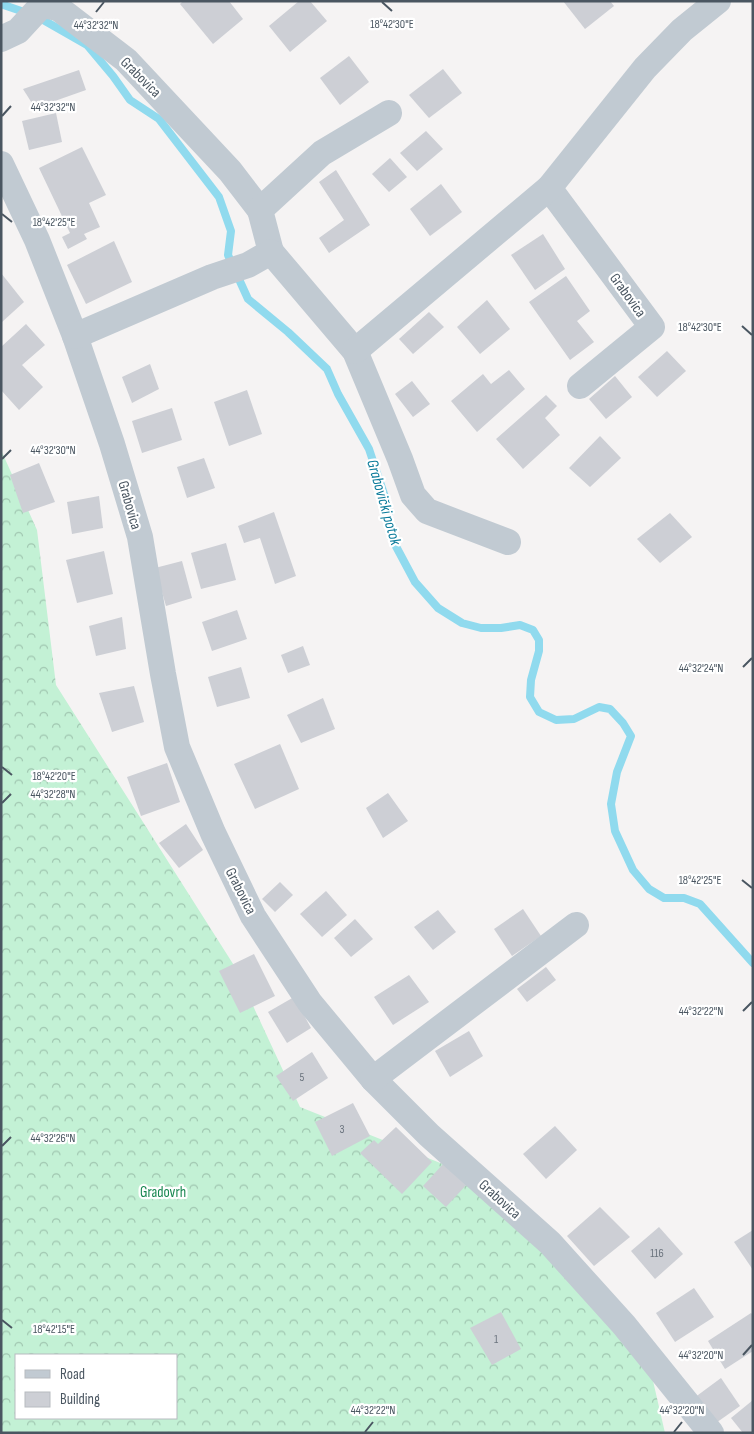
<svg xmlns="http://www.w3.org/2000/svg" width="754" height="1434" font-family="'Sofia Sans Condensed',sans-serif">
  <defs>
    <pattern id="forest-crowns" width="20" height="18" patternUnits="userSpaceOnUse" patternTransform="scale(1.25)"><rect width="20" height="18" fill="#c3f1d5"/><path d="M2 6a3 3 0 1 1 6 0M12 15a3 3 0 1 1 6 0" fill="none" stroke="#a0c6b0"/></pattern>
  </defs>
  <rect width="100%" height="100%" fill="#f5f3f3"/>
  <path fill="url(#forest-crowns)" fill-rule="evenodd" d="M1,450L37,530L56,685L235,967L300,1107L488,1182L645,1346L665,1433H1ZM16,1355H176V1418H16Z"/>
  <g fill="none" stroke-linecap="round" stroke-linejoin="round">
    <g stroke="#90daee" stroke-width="8">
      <polyline points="1,4 27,13"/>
      <polyline points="38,17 87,45 113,76 130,100 159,119 219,197 231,231 228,255 248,299 288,332 327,369 338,394 369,449 388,506 391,537 415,582 438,608 462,623 481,628 501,628 520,625 533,630 539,640 539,651 531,680 530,697 539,712 556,720 574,719 599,707 610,709 623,723 631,736 617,772 611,804 615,831 633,870 649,889 664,898 684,898 700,904 753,963"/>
    </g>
  </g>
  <g fill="#cdcfd5">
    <polygon points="183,1 229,1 243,19 213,44 180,4"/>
    <polygon points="299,1 310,1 327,21 290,52 269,26"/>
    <polygon points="563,1 610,1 614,6 585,29"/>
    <polygon points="349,56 369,82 340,105 320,78"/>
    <polygon points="443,69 462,93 429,118 409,95"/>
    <polygon points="79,70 86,90 35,108 23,89"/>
    <polygon points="56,113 62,142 29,150 22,121"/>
    <polygon points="426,131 443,149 417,171 400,153"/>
    <polygon points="82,147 106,195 89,203 100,227 84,234 87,239 68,249 62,237 70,233 39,168"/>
    <polygon points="390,158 407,177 389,192 372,174"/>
    <polygon points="336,170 370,225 329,253 319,238 344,220 319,182"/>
    <polygon points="441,184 462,212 430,236 410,209"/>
    <polygon points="543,234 565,269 535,290 511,255"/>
    <polygon points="114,241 132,282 86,304 67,265"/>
    <polygon points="1,273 24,302 2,322 1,320"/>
    <polygon points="566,276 590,311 577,321 594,342 570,360 529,302"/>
    <polygon points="487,300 510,329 480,354 457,327"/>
    <polygon points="429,312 444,327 413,354 399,339"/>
    <polygon points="26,324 45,345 22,365 43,387 19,410 1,390 1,347"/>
    <polygon points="667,351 686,371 657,397 638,377"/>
    <polygon points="150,364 159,389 132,403 122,377"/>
    <polygon points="509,370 525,389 477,432 451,401 483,374 491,384"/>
    <polygon points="615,376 632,397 606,419 589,399"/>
    <polygon points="412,381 430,404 413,417 395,394"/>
    <polygon points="247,390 262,434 229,446 214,402"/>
    <polygon points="546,395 557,406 545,418 560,435 523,469 496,439"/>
    <polygon points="172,408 182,440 142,453 132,421"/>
    <polygon points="600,436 621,458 590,487 569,468"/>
    <polygon points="204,458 215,488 187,498 177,467"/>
    <polygon points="39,463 55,502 23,513 10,475"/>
    <polygon points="99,496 103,528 72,534 67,502"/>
    <polygon points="274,512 296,576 275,584 260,538 244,543 238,526"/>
    <polygon points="670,513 692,537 660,563 637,539"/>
    <polygon points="226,543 236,580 201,589 191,553"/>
    <polygon points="104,551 113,594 77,603 66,560"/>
    <polygon points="182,561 192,598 166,606 155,568"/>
    <polygon points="237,610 247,639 212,651 202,622"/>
    <polygon points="122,617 126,649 96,656 89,626"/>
    <polygon points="303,646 310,665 288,673 281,655"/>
    <polygon points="241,667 250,698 217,707 208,677"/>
    <polygon points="134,686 144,722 112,732 99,693"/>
    <polygon points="323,698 335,729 301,743 287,715"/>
    <polygon points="280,744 299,789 255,809 234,764"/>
    <polygon points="167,763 180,802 141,816 127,777"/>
    <polygon points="388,793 408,821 383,838 366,808"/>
    <polygon points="186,824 203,850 179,868 159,843"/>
    <polygon points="280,882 293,895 275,912 262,899"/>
    <polygon points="326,891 347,915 322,937 300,914"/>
    <polygon points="523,909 541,936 512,956 494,929"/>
    <polygon points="438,910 456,932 433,950 414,927"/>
    <polygon points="355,919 373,939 351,957 334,938"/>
    <polygon points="254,954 275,996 240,1013 219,971"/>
    <polygon points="546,967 556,980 527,1002 517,989"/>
    <polygon points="409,975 429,1002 393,1025 374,997"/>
    <polygon points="294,997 311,1028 287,1043 268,1012"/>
    <polygon points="469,1031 483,1056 450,1077 435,1051"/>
    <polygon points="312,1052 328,1078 293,1101 276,1076"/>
    <polygon points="353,1103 370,1136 332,1156 315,1122"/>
    <polygon points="555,1126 577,1150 546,1179 523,1154"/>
    <polygon points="396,1127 432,1162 402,1194 360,1153 374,1140 378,1144"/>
    <polygon points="444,1163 468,1183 446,1207 423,1186"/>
    <polygon points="600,1207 630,1237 594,1266 567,1236"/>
    <polygon points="659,1227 683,1254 655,1279 631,1251"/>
    <polygon points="753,1230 753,1270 734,1242"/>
    <polygon points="694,1288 714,1317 675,1342 656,1313"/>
    <polygon points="501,1312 521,1349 492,1365 470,1328"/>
    <polygon points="751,1313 753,1315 753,1351 725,1369 708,1341"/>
    <polygon points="721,1378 740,1406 713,1425 694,1398"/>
    <polygon points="753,1400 753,1433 743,1433 731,1418"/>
  </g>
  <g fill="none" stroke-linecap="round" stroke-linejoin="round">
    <g stroke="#c1cad2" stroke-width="26">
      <polyline points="1,39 18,31 42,5 58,8 126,60 230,171 260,210"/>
      <polyline points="1,164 37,240 75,336 112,444 140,537 163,674 177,747 213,833 253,916 310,1003 373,1079 429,1135 550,1243 624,1325 711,1433"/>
      <polyline points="549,188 652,327 580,386"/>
      <polyline points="271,252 260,210 322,153 389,113"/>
      <polyline points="75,336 212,277 248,265 271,252 355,351 400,459 413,495 427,511 508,542"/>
      <polyline points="355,351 549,188 645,68 682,30 718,1"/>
      <polyline points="373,1079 576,925"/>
    </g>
  </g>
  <path fill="none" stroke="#4a5661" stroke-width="2" d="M382,2L392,11M96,12L104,2M2,116L11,106M2,214L12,222M742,326L752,335M2,459L11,450M743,667L752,658M2,767L12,775M2,803L11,794M742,880L752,888M743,1011L752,1002M2,1146L11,1137M2,1320L12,1328M743,1355L752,1345M365,1432L373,1422M674,1432L682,1422"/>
  <g text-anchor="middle" stroke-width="4.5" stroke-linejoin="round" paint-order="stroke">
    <g font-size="12" fill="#6b747e">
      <text x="302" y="1081">5</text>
      <text x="342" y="1133">3</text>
      <text x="657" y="1257">116</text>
      <text x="496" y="1343">1</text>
    </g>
    <g font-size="15" fill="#4a5661" stroke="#fff">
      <text transform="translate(141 77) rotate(45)" y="5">Grabovica</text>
      <text transform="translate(628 295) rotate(54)" y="5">Grabovica</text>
      <text transform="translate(130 505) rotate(74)" y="5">Grabovica</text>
      <text transform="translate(241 891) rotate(63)" y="5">Grabovica</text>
      <text transform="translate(500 1199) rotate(42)" y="5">Grabovica</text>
    </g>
    <g font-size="15" fill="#17864f" stroke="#fff">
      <text x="163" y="1197">Gradovrh</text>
    </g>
    <g font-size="16" font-style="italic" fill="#0c7c9b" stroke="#fff">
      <text transform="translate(385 502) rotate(74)" y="6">Grabovički potok</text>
    </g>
  </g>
  <g font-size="12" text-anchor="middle" fill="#4a5661" stroke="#fff" stroke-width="4.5" stroke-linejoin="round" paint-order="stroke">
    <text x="392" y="28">18°42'30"E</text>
    <text x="96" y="29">44°32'32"N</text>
    <text x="53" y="111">44°32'32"N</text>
    <text x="54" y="226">18°42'25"E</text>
    <text x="700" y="331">18°42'30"E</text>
    <text x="53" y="454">44°32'30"N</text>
    <text x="701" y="672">44°32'24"N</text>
    <text x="54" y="780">18°42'20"E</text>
    <text x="53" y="798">44°32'28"N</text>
    <text x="700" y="884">18°42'25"E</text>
    <text x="701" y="1015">44°32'22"N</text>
    <text x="53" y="1142">44°32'26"N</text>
    <text x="54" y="1333">18°42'15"E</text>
    <text x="701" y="1359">44°32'20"N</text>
    <text x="373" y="1414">44°32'22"N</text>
    <text x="682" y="1414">44°32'20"N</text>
  </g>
  <rect width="754" height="1434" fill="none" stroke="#4a5661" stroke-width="5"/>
  <rect x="15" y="1354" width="162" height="65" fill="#ffffff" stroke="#b7bbc0"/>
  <rect x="25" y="1370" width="25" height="8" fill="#c1cad2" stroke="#b7bbc0"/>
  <text x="60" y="1379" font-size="15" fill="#4a5661">Road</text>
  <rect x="25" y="1392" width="25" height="15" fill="#cdcfd5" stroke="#b7bbc0"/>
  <text x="60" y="1404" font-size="15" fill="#4a5661">Building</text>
</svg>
